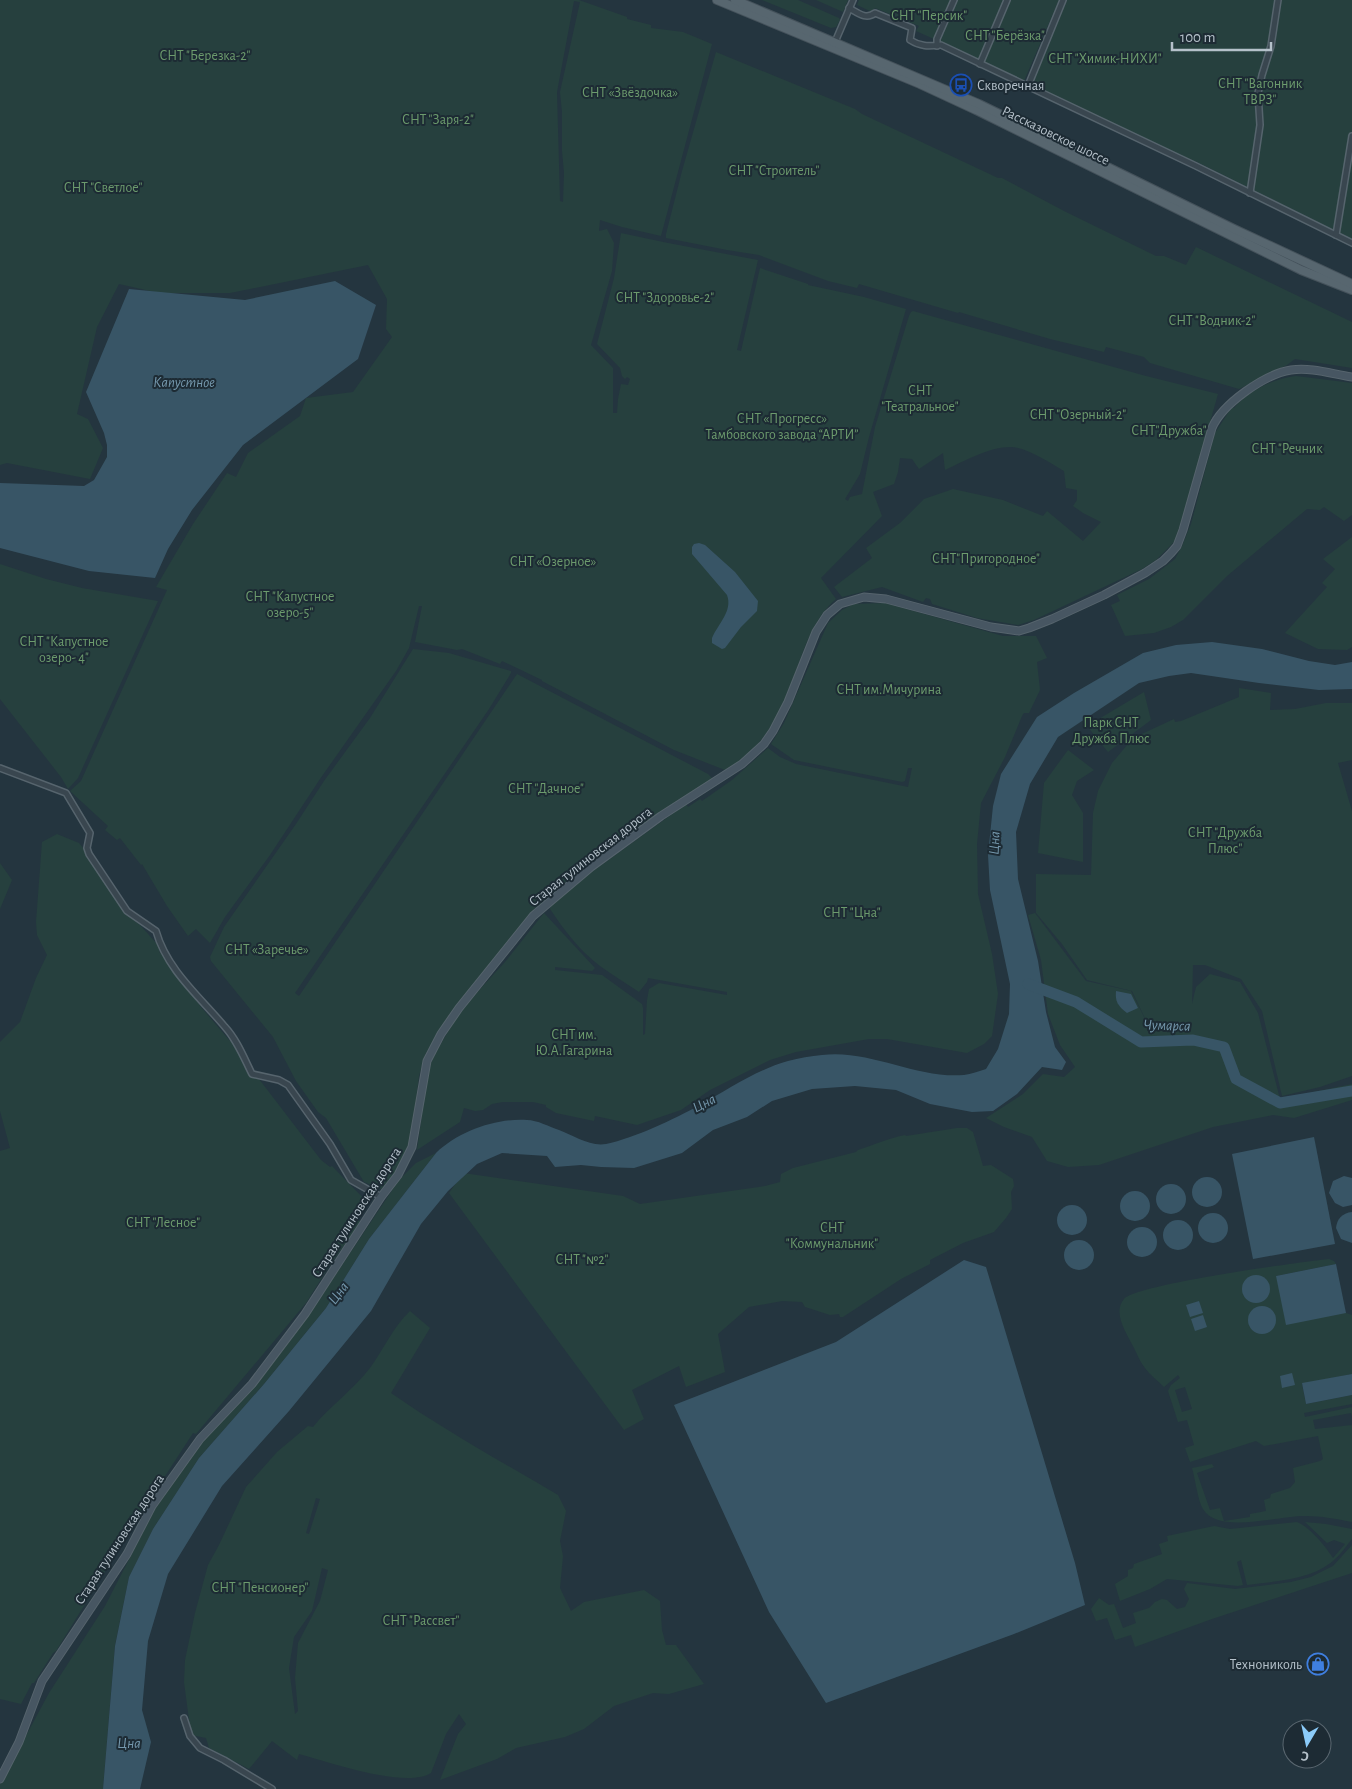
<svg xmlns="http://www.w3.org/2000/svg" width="1352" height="1789" font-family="'Alegreya Sans',sans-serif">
  <rect width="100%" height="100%" fill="#24353f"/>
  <g fill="#26403e" fill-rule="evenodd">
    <path d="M0,0H579L627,17V19L651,25V28L683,32L712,44L661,236L622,227L600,220L599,231L607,229L614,243L612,271L591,345L613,368V413H617L618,399L621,384L628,385L630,379L627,377L625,379L622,376L620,368L597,344L614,278L621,233L668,243L758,260L737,350L741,351L760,268L808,284V285L864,297L906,309L869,437L860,474L845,499L848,501L850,497L862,494L875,427L909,316L911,312L913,311L1146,376L1218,394L1187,503L1175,541L1156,560L1142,569L1034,620L1018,625L977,618L932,604L930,599L926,598L923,602L882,587L842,597L834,587L872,558L866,548L900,523L924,499L953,489L1003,500L1043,516L1047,511L1083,541L1101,522L1083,513L1073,506L1077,500V490L1066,488L1064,471C1052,464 1026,447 1011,447C988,447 965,461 945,470L943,453L919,469L912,459L900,458L898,472L894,484L873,492L882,516L821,578L836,599C807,624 802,662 786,695L788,696C774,724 755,756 725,770L674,750L542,681V680L502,661L500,664L462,649L457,650L415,642L422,606H419L409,648L396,671L320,779L270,855L225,917L210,943L196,929L188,936L167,906L142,864L141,865L120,838L117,840L105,830L108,826L70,791L81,781L167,590L156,587L193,524L227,473L236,477L248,453L300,416L306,398L353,392L392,337L386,329L387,299L368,265L230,293H159L119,284L97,327L77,414L88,419L103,448L90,479L7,463L0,465ZM574,1L580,2L560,92L562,112V151L564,173L563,202L560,201L557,92Z"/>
    <polygon points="762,0 798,0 839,18 840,20 836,27 831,28"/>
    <polygon points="816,0 848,0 843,12"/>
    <polygon points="859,0 952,0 936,40 916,31 919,26 914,24 875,8 872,12 857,5"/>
    <polygon points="957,0 1059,0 1024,81 940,42"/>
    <polygon points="1067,0 1352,0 1352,239 1195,161 1194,163 1148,140 1145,142 1032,85"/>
    <polygon points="716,52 855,109 862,114 998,178 1002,178 1064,211 1156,256 1164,256 1186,265 1196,247 1352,322 1352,368 1295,359 1287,365 1239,389 1150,363 1144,357 1106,347 1104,352 1050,339 959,312 958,313 859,284 857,288 828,281 759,255 727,250 666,238 666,234 682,171"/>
    <path d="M1296,376L1352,383V515L1344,521L1324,507L1320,510L1307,509L1227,576L1183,620L1171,627L1154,633L1125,636L1111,605L1120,601L1117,595L1149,579L1175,559L1182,546L1191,524L1215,433L1232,407L1234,408C1249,390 1273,379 1296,376Z"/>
    <polygon points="1352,537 1352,647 1347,650 1318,649 1285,633 1327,587 1322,583 1335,569 1323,559"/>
    <polygon points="0,564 46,579 82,588 158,601 78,778 68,789 61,777 0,699"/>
    <path d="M885,603L1003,636H1036L1047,658L1037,662L1040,690L1029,713H1024L1022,716L1005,757L981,803L977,844L978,894L992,954L998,994L992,1036L984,1044L967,1053L887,1039H869L796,1052L770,1060L710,1090L681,1110L637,1125L595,1116L594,1121L556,1113L546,1107V1105L533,1102H503L492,1104L483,1110L475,1111L464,1108L460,1122L417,1150L426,1085L430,1065L435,1054L453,1023L470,1000L505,962L544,913L595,968L592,971L555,967V970L602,975L642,1004L643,1008V1035L645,1034L647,1000L649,989L659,983L727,995V992L648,978L647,982L639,992C626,983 612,975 600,966C580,951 564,930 550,909L551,905L585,877L686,804L688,807L700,799L702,801L732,780L768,748L780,757L796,764L908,787L912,768H908L905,781L902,782L794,760L771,744L784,723L828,623L842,610L854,604Z"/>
    <polygon points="413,649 449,653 511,671 511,673 489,709 295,993 299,996 517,674 708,774 713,779 664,810 574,875 533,910 512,939 446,1021 426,1053 419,1076 413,1126 406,1155 392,1181 381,1189 364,1182 326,1118 318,1112 296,1081 273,1037 211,961 210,957 224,927 296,824 324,781 370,718"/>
    <polygon points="1239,688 1271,693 1270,710 1295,709 1326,703 1352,703 1352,760 1338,763 1352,811 1352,1076 1320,1087 1282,1096 1262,1011 1241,979 1205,965 1193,965 1192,1004 1196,987 1210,974 1240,982 1258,1013 1280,1099 1352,1084 1352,1100 1294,1118 1273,1115 1213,1127 1099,1165 1068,1167 1047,1161 1032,1137 1004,1127 986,1118 1023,1094 1043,1074 1064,1077 1075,1067 1060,1045 1048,1014 1041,960 1028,915 1035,913 1086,981 1131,991 1152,1033 1132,991 1087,980 1062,944 1036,913 1036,874 1091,875 1093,813 1098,791 1112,763 1133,738 1174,719 1175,722 1181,721 1239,697"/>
    <polygon points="1144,692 1151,720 1108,752 1087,726"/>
    <polygon points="1068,750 1094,770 1077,781 1072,795 1083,813 1083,862 1038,853 1044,783"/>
    <polygon points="57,834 79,843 89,855 126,914 140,925 157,944 160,951 159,952 169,960 167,962 181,978 201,1007 230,1041 232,1041 243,1058 321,1160 330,1167 332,1166 366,1201 355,1218 361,1222 328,1268 306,1303 196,1434 193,1433 145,1507 56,1651 53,1653 34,1683 32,1683 21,1704 0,1699 0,1151 10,1148 0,1111 0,1042 20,1022 36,978 47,955 37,935 36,922 42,842"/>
    <polygon points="0,863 12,880 0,909"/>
    <path d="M957,1128H967L973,1132L983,1166L991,1165L1013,1179L1014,1186L1011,1192L1012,1209L1006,1218L994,1232L963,1243L930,1260V1264L901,1279L843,1317H840L839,1314L830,1315L805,1307L802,1302L782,1301L749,1307L718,1334L725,1372L686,1387L679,1366L632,1390L644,1419L624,1430L449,1193L463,1173L623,1196L640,1204L765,1186L780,1182L781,1174L793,1168L856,1152L858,1150C874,1145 889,1138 905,1135L906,1136Z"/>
    <polygon points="436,1153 369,1239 326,1308 264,1384 199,1458 153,1529 129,1577 115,1645 103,1789 0,1789 0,1784 49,1693 105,1606 154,1511 190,1455 322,1295 399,1180 416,1163"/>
    <path d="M1329,1259L1334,1261L1336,1264L1276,1276L1346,1313L1352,1315V1374L1302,1384L1306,1404L1352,1395V1404L1304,1413L1305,1417L1352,1407V1417L1351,1413L1313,1420L1315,1429L1352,1425V1522C1337,1519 1321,1516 1306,1516C1280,1515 1218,1535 1203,1509C1198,1501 1195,1478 1192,1468L1212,1464L1214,1467L1197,1473L1210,1510L1220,1508L1224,1521L1250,1517V1514L1266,1511L1264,1500L1270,1498L1271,1494L1290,1488L1295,1482L1293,1468L1320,1461L1323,1459L1318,1436L1264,1446L1256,1441L1190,1462L1185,1448L1194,1445L1187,1420L1178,1422L1168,1391L1171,1385L1180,1378L1178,1375L1164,1387C1157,1380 1150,1375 1145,1368C1140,1362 1137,1354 1134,1348C1127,1334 1112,1313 1124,1299C1137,1284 1301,1262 1329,1259ZM1185,1387L1192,1409L1182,1412L1175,1390Z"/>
    <path d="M410,1311L430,1328L391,1393C444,1430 502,1462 558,1495L566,1511L560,1541L563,1556L560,1588L571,1611L584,1602L644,1590L660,1601L662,1630L666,1645H676L704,1684L669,1694L653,1693L614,1706L584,1729L565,1737L516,1748L497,1759L440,1780L458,1734L466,1724L459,1714L446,1734L431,1773C406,1789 328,1762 299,1754L297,1760L272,1741L249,1769L209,1748L206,1738L191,1735L184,1682L185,1660L195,1613L208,1565L219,1545L246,1487L277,1452L308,1426L313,1427C330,1406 353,1390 370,1368C384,1349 393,1327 410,1311ZM316,1498L320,1499L309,1534L306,1533ZM322,1568L328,1570L320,1601L298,1643L295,1678L298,1711L295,1714L289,1668L294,1637L312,1611Z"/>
    <path d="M1297,1522C1310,1527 1325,1546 1333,1558L1345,1544L1334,1540L1327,1543L1305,1522L1326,1524L1352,1529V1539C1346,1546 1341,1554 1334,1560C1312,1580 1275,1581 1247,1585L1241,1560L1237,1562L1243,1585L1238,1586L1167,1579L1150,1589L1120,1601L1115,1584L1128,1576V1570L1133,1568L1134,1564L1162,1554L1159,1544L1168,1541L1167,1536L1214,1526L1230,1529Z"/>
    <polygon points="1352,1545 1352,1573 1212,1619 1135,1647 1131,1635 1115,1640 1107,1618 1096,1621 1091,1609 1099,1598 1109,1605 1114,1604 1123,1628 1136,1623 1133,1613 1149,1608 1155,1602 1162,1599 1167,1600 1177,1609 1185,1607 1189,1599 1184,1589 1187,1583 1235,1589 1291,1582 1311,1577 1333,1566"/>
  </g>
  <g fill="#385566">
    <polygon points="335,281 376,305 358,359 243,445 192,510 168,549 155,578 89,571 0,548 0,483 84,486 94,480 107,457 107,445 104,433 86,392 129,289 245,300"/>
    <path d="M699,543L705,545L735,572L758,601L757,611L741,627L725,648L722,649L712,643V638C718,624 733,611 727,595L692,554V547L694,544Z"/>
    <path d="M1212,642L1262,649L1309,661L1335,665L1352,662V689L1319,690L1259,683L1191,673L1169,676L1139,683L1058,737L1030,784L1016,832L1018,879L1038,961L1046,1012L1055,1047L1066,1062L1062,1070L1042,1067L1017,1094L993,1111L972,1112L930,1104L896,1090L855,1086L812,1089L772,1101L747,1117L713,1130L682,1153L634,1168L601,1167L581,1165L555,1167L547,1156L502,1153L477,1164L448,1191L421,1224L371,1311L289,1411L222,1486L168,1574L148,1641L142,1710L151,1742L140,1789H103L115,1646L129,1577L153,1529L199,1458L264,1384L326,1308L369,1239L436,1153C459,1131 496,1118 527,1120C537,1120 550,1127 559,1130C573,1135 590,1147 606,1144C635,1138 674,1119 700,1105C729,1089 756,1070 788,1061C799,1058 811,1056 822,1055C870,1049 916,1079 964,1075C971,1074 979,1071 986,1069L998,1049L1009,1014L1010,984L990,890L988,855L993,806L1001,774L1037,717L1074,693L1143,653L1176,645Z"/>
    <path d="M1116,991L1131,994L1138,1008L1127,1013C1118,1006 1115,1002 1116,991Z"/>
    <polygon points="1314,1137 1335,1244 1253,1259 1232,1154"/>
    <polygon points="1344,1176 1352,1178 1352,1205 1343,1207 1335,1203 1329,1193 1333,1181"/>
    <circle cx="1207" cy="1192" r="15"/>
    <circle cx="1171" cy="1199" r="15"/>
    <circle cx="1135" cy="1206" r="15"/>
    <circle cx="1072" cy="1220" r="15"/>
    <path d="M1352,1212V1243L1341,1239L1336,1228C1337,1219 1342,1213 1352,1212Z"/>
    <circle cx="1213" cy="1228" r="15"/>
    <circle cx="1178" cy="1235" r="15"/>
    <circle cx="1142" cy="1242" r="15"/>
    <circle cx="1079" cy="1255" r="15"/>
    <polygon points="964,1260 986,1267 1075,1563 1085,1605 1014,1634 826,1703 769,1612 674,1405 836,1342"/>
    <polygon points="1336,1264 1346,1313 1286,1325 1276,1276"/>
    <circle cx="1256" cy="1289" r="14"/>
    <polygon points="1199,1301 1203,1313 1190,1317 1186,1305"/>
    <circle cx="1262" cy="1320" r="14"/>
    <polygon points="1203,1315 1207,1327 1195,1331 1191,1319"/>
    <polygon points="1292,1373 1295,1385 1282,1388 1280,1376"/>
    <polygon points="1352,1374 1352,1395 1306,1404 1302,1383"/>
  </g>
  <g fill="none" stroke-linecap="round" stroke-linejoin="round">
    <polyline stroke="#385566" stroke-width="11" points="1028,984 1076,1002 1141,1042 1193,1040 1224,1047 1236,1079 1280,1103 1352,1091"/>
    <g stroke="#56646d" stroke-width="8">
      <g id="street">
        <path d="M849,8C858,13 866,20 875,13L912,28L910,40C921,47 929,46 941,45L1196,166L1352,243"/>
        <polyline points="835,42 853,0"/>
        <polyline points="937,46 937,39 954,0"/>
        <polyline points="980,64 1007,0"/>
        <polyline points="1028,86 1063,0"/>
        <polyline points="1250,193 1260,125 1258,93 1262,75 1271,46 1278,0"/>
        <polyline points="1336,235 1352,136"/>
        <path d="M0,768L66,793L90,833L87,848L89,854L127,911L156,931C167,970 200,997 225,1027C237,1040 244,1058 252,1074L279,1080L288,1085L330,1144L351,1180L381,1197"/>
        <polyline points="184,1718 190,1736 200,1748 224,1760 272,1789"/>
      </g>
    </g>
    <g stroke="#56646d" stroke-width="9">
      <path id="secondary" d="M0,1779L19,1742L42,1681L127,1554L152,1506L200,1439L252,1384L305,1314L381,1197L398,1175L412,1147L427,1061L441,1034L459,1008L533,916L591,867L661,816L742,764L764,744L773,731L788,702L816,632L827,615L840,604L864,597L886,599L991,627L1019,631L1029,628L1052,619L1104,595L1145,573L1163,561L1171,553L1177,546L1183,530L1212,428C1222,404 1265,374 1291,370C1311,367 1332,374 1352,377"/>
    </g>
    <g stroke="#45525b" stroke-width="10">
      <g id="primary">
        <polyline points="717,0 920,84 976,110 1301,270 1352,290"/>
        <polyline points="735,0 979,104 1234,229 1352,284"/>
      </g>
    </g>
    <use href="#street" stroke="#39464f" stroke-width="5"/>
    <use href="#secondary" stroke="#475662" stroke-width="7"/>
    <use href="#primary" stroke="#57666f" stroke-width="8"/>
  </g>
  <defs>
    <g id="bus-ring" transform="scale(1.125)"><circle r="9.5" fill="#1d2b34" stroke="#1a4fb4" stroke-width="1.5"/><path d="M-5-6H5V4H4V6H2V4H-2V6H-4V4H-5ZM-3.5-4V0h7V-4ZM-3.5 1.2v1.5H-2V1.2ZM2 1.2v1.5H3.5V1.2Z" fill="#1a4fb4"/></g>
    <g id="shop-ring" transform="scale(1.125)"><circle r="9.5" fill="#1d2b34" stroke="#3f7fe0" stroke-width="1.5"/><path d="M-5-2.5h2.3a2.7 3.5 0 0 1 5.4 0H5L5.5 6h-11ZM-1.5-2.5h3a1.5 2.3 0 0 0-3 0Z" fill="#3f7fe0"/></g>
  </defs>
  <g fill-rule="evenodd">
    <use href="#bus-ring" x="961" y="85"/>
    <use href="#shop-ring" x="1318" y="1664"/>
  </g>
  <g text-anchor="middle" stroke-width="4" stroke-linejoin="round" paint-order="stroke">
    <g font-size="14" fill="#6c9b6d" stroke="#1d2b34">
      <text x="929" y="20">СНТ "Персик"</text>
      <text x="1005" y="40">СНТ "Берёзка"</text>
      <text x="205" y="60">СНТ "Березка-2"</text>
      <text x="1105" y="63">СНТ "Химик-НИХИ"</text>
      <text x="1260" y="88">СНТ "Вагонник<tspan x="1260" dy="16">ТВРЗ"</tspan></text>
      <text x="630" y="97">СНТ «Звёздочка»</text>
      <text x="438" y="124">СНТ "Заря-2"</text>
      <text x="774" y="175">СНТ "Строитель"</text>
      <text x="103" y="192">СНТ "Светлое"</text>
      <text x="665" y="302">СНТ "Здоровье-2"</text>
      <text x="1212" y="325">СНТ "Водник-2"</text>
      <text x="920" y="395">СНТ<tspan x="920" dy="16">"Театральное"</tspan></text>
      <text x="1078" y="419">СНТ "Озерный-2"</text>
      <text x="782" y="423">СНТ «Прогресс»<tspan x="782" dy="16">Тамбовского завода “АРТИ”</tspan></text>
      <text x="1169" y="435">СНТ"Дружба"</text>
      <text x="1287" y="453">СНТ "Речник</text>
      <text x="986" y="563">СНТ"Пригородное"</text>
      <text x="553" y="566">СНТ «Озерное»</text>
      <text x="290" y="601">СНТ "Капустное<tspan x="290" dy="16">озеро-5"</tspan></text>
      <text x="64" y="646">СНТ "Капустное<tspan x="64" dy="16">озеро- 4"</tspan></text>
      <text x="889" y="694">СНТ им.Мичурина</text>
      <text x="1111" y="727">Парк СНТ<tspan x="1111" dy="16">Дружба Плюс</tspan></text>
      <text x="546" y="793">СНТ "Дачное"</text>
      <text x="1225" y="837">СНТ "Дружба<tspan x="1225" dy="16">Плюс"</tspan></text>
      <text x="852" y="917">СНТ "Цна"</text>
      <text x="267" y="954">СНТ «Заречье»</text>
      <text x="574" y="1039">СНТ им.<tspan x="574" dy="16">Ю.А.Гагарина</tspan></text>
      <text x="163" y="1227">СНТ "Лесное"</text>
      <text x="832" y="1232">СНТ<tspan x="832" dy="16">"Коммунальник"</tspan></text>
      <text x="582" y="1264">СНТ "№2"</text>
      <text x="260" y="1592">СНТ "Пенсионер"</text>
      <text x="421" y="1625">СНТ "Рассвет"</text>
    </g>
    <g font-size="14" fill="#b5c1ca" stroke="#1d2b34" text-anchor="start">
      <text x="977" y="90">Скворечная</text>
      <text x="1302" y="1669" text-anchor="end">Технониколь</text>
    </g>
    <g font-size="14" fill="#b5c1ca" stroke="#1d2b34">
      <text transform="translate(1056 135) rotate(26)" y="5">Рассказовское шоссе</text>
      <text transform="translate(590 856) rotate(-38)" y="5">Старая тулиновская дорога</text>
      <text transform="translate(356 1212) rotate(-57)" y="5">Старая тулиновская дорога</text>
      <text transform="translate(119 1539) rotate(-57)" y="5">Старая тулиновская дорога</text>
    </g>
    <g font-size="15" font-style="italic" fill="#7598ad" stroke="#1d2b34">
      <text x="184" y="387">Капустное</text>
      <text transform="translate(994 843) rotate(-87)" y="5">Цна</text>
      <text transform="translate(1167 1025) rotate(2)" y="5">Чумарса</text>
      <text transform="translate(704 1103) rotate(-27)" y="5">Цна</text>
      <text transform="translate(338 1293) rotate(-53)" y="5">Цна</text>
      <text x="129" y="1748">Цна</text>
    </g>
  </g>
  <g transform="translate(1307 1744) rotate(189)"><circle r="24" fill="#1d2b34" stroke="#5a6770"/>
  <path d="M0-4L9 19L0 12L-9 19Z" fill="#8bcbf9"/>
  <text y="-8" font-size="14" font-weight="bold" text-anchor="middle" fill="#b5c1ca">С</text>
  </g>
  <path d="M1172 42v8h99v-8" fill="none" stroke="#b5c1ca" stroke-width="2.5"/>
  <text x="1180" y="42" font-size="15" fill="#b5c1ca" stroke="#1d2b34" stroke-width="4" paint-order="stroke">100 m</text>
</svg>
